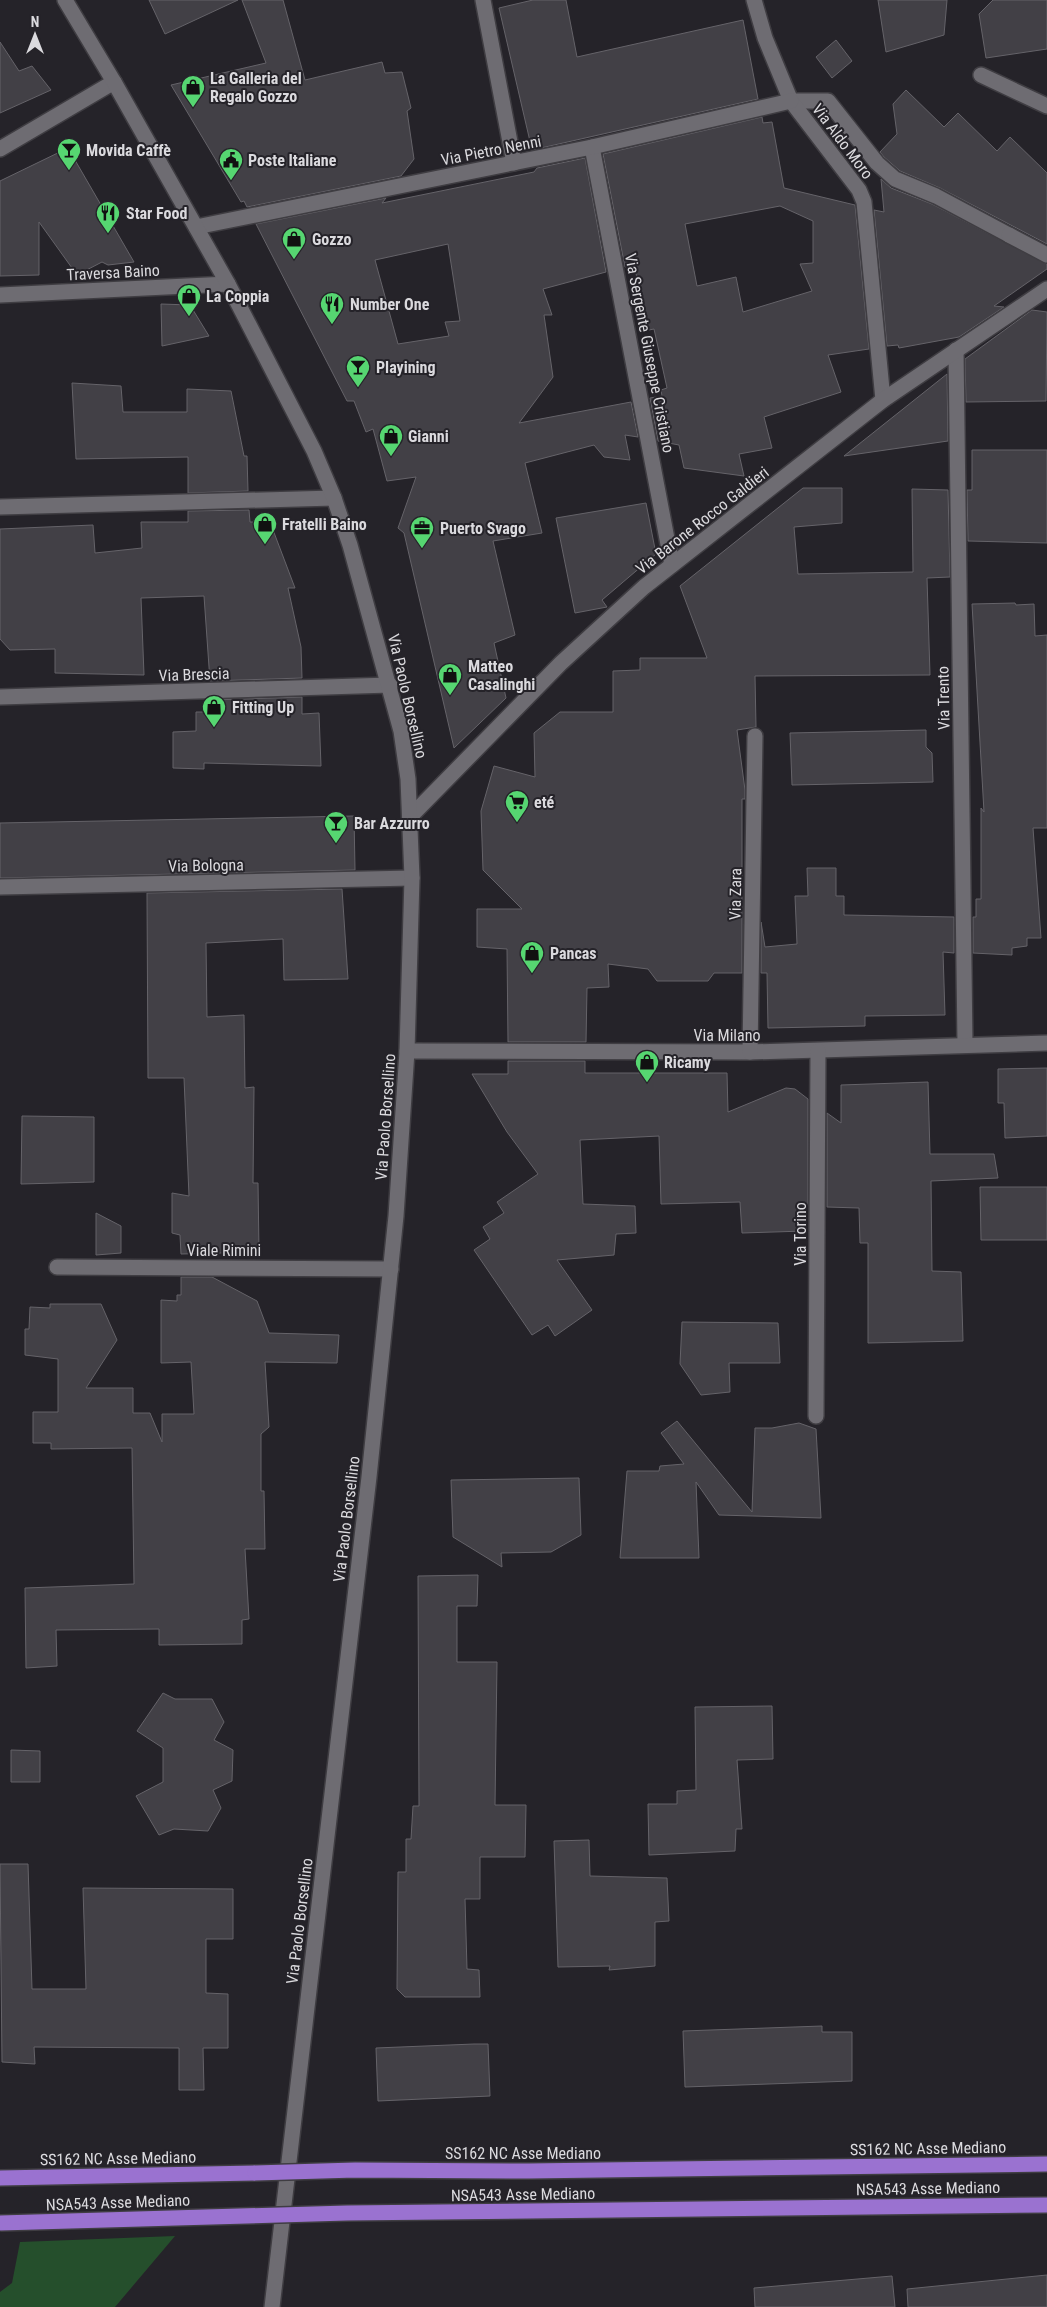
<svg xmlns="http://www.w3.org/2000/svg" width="1047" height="2307" font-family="'Roboto Condensed',sans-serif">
  <rect width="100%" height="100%" fill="#252329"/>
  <polygon fill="#254f2c" points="175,2236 115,2307 0,2307 0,2292 12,2283 20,2242"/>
  <g fill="#424046" stroke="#656369" fill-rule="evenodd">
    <polygon points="149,0 238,0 165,34"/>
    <polygon points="242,0 283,0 305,80 382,62 385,73 402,72 411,108 407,111 414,159 401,176 247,207 244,201 241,202 171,85 266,63"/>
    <polygon points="533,0 566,0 577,57 743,20 758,99 532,150 499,8"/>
    <polygon points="878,0 947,0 944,35 886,52"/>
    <polygon points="993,0 1047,0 1047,49 986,58 979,14"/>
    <polygon points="836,40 852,61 832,78 816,57"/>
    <polygon points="0,42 19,71 32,66 51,90 0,113"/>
    <polygon points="906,90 944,127 958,113 997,151 1010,137 1047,173 1047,244 940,188 900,171 884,157 880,152 897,134 893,104"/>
    <path d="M762,117L763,123L772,122L784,188L855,205L869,349L828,355L841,392L764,417L772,448L739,454L744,476L684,468L679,445L658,441L650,398L662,396L661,390L667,388L654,329L649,330L634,265L625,267L603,154ZM780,206L813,221V263L800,264L812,291L743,312L736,277L697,286L685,224Z"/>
    <polygon points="68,148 134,262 108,265 102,262 77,275 39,222 39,275 0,276 0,181"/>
    <path d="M585,158L606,272L543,289L552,315H544L553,377L519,423L631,402L638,437L625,435L630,460L604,457L594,445L525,463L542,533L493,541L515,635L494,643L506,698L454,748L404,533L398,528L416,477L387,481L373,429L366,432L354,401H347L256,224L386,198L382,203L534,172L537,168ZM448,244L460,321L445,322L449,336L398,344L375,260Z"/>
    <polygon points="881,179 891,188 932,204 1047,264 1047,269 994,306 1004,307 959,337 899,348 898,345 887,346 874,210 884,212"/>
    <polygon points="161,304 190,305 209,336 162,346"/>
    <polygon points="1032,310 1047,312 1046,401 966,402 965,359"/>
    <polygon points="947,374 948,441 844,456"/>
    <polygon points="72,383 121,386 123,412 187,412 187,389 231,391 244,456 247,456 248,491 188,493 188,457 76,459"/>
    <polygon points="972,450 1047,450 1047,543 968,541 967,490 972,490"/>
    <polygon points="803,488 842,488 842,523 794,527 798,574 913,572 912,489 948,490 950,577 927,578 930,675 755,676 756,727 737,730 745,790 745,799 742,799 742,973 714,973 708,981 657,981 648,969 608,964 609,987 587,988 586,1042 508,1042 507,949 477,947 477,909 522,909 483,870 481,811 494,766 535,777 534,733 560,712 613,712 613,671 640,670 640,658 707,658 680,586"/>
    <polygon points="646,503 656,554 602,600 607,607 575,613 556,518"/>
    <polygon points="249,510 250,522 270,522 295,588 288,588 301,647 302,678 210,681 204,596 141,598 144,675 55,673 55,649 10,650 0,639 0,529 93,525 95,553 142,548 141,522 188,522 188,511"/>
    <polygon points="1015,603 1016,605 1034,604 1035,636 1047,635 1047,828 1033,828 1041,938 1027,938 1027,946 1012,948 1012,955 973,953 973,917 976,917 976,899 981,899 981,808 984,812 972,604"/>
    <polygon points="302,697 302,714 319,713 321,766 204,763 204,769 173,768 173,732 196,731 196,712 212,712 212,700"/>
    <polygon points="926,730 926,747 932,753 933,782 792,785 790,733"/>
    <polygon points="354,816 355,870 0,878 0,823"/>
    <polygon points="807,868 836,868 836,896 844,896 844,915 954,917 954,953 943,952 945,1015 865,1016 865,1026 768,1028 767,973 761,973 761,922 765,947 797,944 795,896 808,896"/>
    <polygon points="342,889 348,979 284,980 283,939 206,943 207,1017 244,1015 245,1088 254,1087 253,1183 258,1183 259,1252 181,1254 180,1235 172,1233 172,1193 189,1196 184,1078 148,1078 147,893"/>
    <polygon points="508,1061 585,1061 585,1073 727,1073 728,1112 786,1088 795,1089 808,1099 808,1206 804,1206 805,1231 742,1233 740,1202 661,1204 659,1136 580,1140 583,1204 635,1206 636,1233 616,1234 614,1255 557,1260 592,1310 555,1336 548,1325 532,1335 474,1250 490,1239 483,1227 504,1213 497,1202 538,1174 507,1132 472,1074 508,1074"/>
    <polygon points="1047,1068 1047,1136 1005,1138 1004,1103 998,1103 998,1069"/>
    <polygon points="928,1082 930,1154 994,1154 998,1178 931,1181 932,1271 961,1272 963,1341 868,1343 868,1243 860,1243 859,1208 827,1207 827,1113 841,1123 841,1085"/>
    <polygon points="22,1116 94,1117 94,1182 21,1184"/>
    <polygon points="980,1187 1047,1187 1047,1240 981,1240"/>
    <polygon points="96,1213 121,1226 121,1253 96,1255"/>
    <polygon points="181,1277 212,1277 257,1301 269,1333 339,1335 337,1363 265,1362 269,1427 261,1434 261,1491 264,1491 265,1549 245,1549 249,1619 242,1620 242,1644 159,1645 159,1629 56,1630 57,1666 26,1668 25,1588 134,1584 132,1448 51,1449 51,1443 33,1443 33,1412 58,1412 58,1359 25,1355 25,1329 29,1329 30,1307 50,1308 50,1304 101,1304 117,1340 86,1388 133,1388 133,1413 150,1413 162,1442 162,1414 194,1414 191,1362 161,1363 161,1300 177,1301 177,1295 181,1295"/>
    <polygon points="682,1322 778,1323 780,1363 729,1363 730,1392 701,1395 680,1364"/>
    <polygon points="677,1421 752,1512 755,1428 772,1428 799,1423 816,1429 821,1518 719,1515 696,1482 699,1558 620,1558 627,1471 659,1471 660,1466 684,1464 661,1433"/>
    <polygon points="579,1478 581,1535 551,1552 501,1553 502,1567 453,1537 451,1480"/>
    <polygon points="478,1575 477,1606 457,1606 457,1662 497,1662 495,1805 526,1805 525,1857 480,1857 480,1899 465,1899 467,1969 479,1970 480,1997 405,1997 397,1989 398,1872 406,1872 406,1839 411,1839 413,1806 419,1806 418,1576"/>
    <polygon points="163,1693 175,1699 212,1699 224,1722 214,1740 233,1750 232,1781 213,1790 221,1808 208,1831 174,1829 159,1835 136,1796 163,1782 163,1748 137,1731"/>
    <polygon points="772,1706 773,1759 737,1760 742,1829 736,1829 735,1851 649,1855 648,1804 677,1804 677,1791 696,1790 695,1707"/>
    <polygon points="11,1750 40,1751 40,1782 11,1782"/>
    <polygon points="589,1840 590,1876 667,1878 669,1921 655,1922 655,1966 609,1970 610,1966 558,1967 554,1841"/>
    <polygon points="0,1864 28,1864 32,1989 86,1989 83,1888 233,1889 233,1939 206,1939 206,1993 228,1994 228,2048 203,2048 204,2090 179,2090 179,2048 34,2047 35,2064 2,2062"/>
    <polygon points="822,2026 822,2032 852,2032 852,2081 685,2087 683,2031"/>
    <polygon points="474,2044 488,2044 490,2096 378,2101 376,2048"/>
    <polygon points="1047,2275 1047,2307 908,2307 907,2289"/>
    <polygon points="892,2276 895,2307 755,2307 754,2288"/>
  </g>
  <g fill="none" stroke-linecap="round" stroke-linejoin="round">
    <g stroke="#3f3d42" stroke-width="18">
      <g id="service">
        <polyline points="791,101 828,101 877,163 895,179 936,196 1009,235"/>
        <polyline points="0,149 114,82"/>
        <polyline points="0,507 334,498"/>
      </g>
    </g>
    <g stroke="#3f3d42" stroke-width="18">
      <g id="minor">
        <polyline points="483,0 514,163"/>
        <polyline points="754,0 765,38 791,101 859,190 864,202 883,400"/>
        <polyline points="981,75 1047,106"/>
        <polyline points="592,147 672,565"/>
        <polyline points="196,227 592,147 791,101"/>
        <polyline points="1009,235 1047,255"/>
        <polyline points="0,295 228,284"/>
        <polyline points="956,350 965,1044"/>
        <polyline points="0,697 390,685"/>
        <polyline points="410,817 561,663 644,587 883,400 1047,289"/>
        <polyline points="0,887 412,878"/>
        <polyline points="407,1051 750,1052 1047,1043"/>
        <polyline points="750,1052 755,736"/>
        <polyline points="57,1267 391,1269"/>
        <polyline points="816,1416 818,1051"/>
      </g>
    </g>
    <g stroke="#3f3d42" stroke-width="18">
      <polyline id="tertiary" points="65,0 114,82 228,284 314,451 334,498 350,545 401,731 408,779 412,878 407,1051 396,1216 369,1477 272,2307"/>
    </g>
    <g stroke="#3f3d42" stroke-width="18">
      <polyline id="trunk" points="0,2178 255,2173"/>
    </g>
    <use href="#service" stroke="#6e6c72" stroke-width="15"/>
    <use href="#minor" stroke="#6e6c72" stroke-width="15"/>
    <use href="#tertiary" stroke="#6e6c72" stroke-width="15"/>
    <use href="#trunk" stroke="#9a72d0" stroke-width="15"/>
    <g stroke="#3f3d42" stroke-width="18" stroke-linecap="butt">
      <g id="trunk-bridge">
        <polyline points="255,2173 355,2170 529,2171 1047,2164"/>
        <polyline points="0,2223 347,2213 1047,2205"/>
      </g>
    </g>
    <use href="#trunk-bridge" stroke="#9a72d0" stroke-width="15"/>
  </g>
  <defs>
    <g id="shop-pin" transform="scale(1.25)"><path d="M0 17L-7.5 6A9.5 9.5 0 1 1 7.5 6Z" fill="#56d671" stroke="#252329"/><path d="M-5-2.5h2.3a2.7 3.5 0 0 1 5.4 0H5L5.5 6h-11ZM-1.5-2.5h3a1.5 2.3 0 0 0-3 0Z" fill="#111"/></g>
    <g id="bar-pin" transform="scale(1.25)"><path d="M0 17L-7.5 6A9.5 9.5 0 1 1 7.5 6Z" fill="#56d671" stroke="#252329"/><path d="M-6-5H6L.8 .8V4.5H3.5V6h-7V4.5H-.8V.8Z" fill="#111"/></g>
    <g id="civic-pin" transform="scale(1.25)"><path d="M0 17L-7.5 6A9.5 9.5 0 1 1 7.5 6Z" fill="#56d671" stroke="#252329"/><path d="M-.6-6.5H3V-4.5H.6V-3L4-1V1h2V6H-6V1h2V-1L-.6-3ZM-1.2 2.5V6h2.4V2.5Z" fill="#111"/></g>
    <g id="restaurant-pin" transform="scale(1.25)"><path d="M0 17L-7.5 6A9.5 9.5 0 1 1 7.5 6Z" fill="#56d671" stroke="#252329"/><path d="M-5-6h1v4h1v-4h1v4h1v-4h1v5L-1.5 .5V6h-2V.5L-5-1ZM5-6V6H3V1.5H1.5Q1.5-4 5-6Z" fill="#111"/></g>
    <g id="office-pin" transform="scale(1.25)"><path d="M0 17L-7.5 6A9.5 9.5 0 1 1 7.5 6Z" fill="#56d671" stroke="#252329"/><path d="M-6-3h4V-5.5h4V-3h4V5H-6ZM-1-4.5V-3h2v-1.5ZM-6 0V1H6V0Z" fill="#111"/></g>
    <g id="supermarket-pin" transform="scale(1.25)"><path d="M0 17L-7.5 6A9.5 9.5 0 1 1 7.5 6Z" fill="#56d671" stroke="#252329"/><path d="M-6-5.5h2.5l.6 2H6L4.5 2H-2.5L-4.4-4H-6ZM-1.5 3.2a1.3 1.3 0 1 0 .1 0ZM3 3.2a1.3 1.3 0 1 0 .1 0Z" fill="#111"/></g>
  </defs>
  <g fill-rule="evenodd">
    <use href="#shop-pin" x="193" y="87"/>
    <use href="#bar-pin" x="69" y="150"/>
    <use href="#civic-pin" x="231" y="160"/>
    <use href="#restaurant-pin" x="108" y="213"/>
    <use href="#shop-pin" x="294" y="239"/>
    <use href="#shop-pin" x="189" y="296"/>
    <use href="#restaurant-pin" x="332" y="304"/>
    <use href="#bar-pin" x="358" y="367"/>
    <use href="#shop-pin" x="391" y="436"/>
    <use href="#shop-pin" x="265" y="524"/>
    <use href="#office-pin" x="422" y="528"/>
    <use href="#shop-pin" x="450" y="675"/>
    <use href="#shop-pin" x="214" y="707"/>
    <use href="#supermarket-pin" x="517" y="802"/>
    <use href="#bar-pin" x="336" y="823"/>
    <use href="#shop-pin" x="532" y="953"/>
    <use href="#shop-pin" x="647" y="1062"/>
  </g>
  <g text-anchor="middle" stroke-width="4" stroke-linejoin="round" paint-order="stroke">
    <g font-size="16" font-weight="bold" fill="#dbdade" stroke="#252329" text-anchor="start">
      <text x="210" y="84">La Galleria del<tspan x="210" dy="18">Regalo Gozzo</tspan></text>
      <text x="86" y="156">Movida Caffè</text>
      <text x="248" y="166">Poste Italiane</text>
      <text x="126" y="219">Star Food</text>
      <text x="312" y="245">Gozzo</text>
      <text x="206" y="302">La Coppia</text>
      <text x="350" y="310">Number One</text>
      <text x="376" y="373">Playining</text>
      <text x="408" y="442">Gianni</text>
      <text x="282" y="530">Fratelli Baino</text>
      <text x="440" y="534">Puerto Svago</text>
      <text x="468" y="672">Matteo<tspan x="468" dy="18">Casalinghi</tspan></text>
      <text x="232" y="713">Fitting Up</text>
      <text x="534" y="808">eté</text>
      <text x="354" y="829">Bar Azzurro</text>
      <text x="550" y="959">Pancas</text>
      <text x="664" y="1068">Ricamy</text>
    </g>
    <g font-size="16" fill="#dbdade" stroke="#252329">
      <text transform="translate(843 141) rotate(53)" y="6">Via Aldo Moro</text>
      <text transform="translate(491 150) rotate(-11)" y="6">Via Pietro Nenni</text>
      <text transform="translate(113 272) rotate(-3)" y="6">Traversa Baino</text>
      <text transform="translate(650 353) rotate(79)" y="6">Via Sergente Giuseppe Cristiano</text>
      <text transform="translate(702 520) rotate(-38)" y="6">Via Barone Rocco Galdieri</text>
      <text transform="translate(194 674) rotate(-2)" y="6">Via Brescia</text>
      <text transform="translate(408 696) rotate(77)" y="6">Via Paolo Borsellino</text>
      <text transform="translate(943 698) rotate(-91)" y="6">Via Trento</text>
      <text transform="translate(206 865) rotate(-1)" y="6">Via Bologna</text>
      <text transform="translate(735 894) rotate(-89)" y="6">Via Zara</text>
      <text x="727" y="1041">Via Milano</text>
      <text transform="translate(385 1117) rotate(-86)" y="6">Via Paolo Borsellino</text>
      <text transform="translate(800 1234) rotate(-90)" y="6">Via Torino</text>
      <text x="224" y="1256">Viale Rimini</text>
      <text transform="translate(346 1519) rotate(-83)" y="6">Via Paolo Borsellino</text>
      <text transform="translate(299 1921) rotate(-83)" y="6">Via Paolo Borsellino</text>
      <text transform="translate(928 2148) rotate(-1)" y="6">SS162 NC Asse Mediano</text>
      <text x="523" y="2159">SS162 NC Asse Mediano</text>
      <text transform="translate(118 2158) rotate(-1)" y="6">SS162 NC Asse Mediano</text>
      <text transform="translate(928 2188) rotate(-1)" y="6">NSA543 Asse Mediano</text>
      <text transform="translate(523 2194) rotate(-1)" y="6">NSA543 Asse Mediano</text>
      <text transform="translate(118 2202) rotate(-2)" y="6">NSA543 Asse Mediano</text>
    </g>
  </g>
  <g transform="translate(35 35)" stroke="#252329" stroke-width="4" paint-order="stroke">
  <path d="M0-4L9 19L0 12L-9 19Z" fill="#dbdade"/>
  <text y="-8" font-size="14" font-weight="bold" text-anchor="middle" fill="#dbdade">N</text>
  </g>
</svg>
